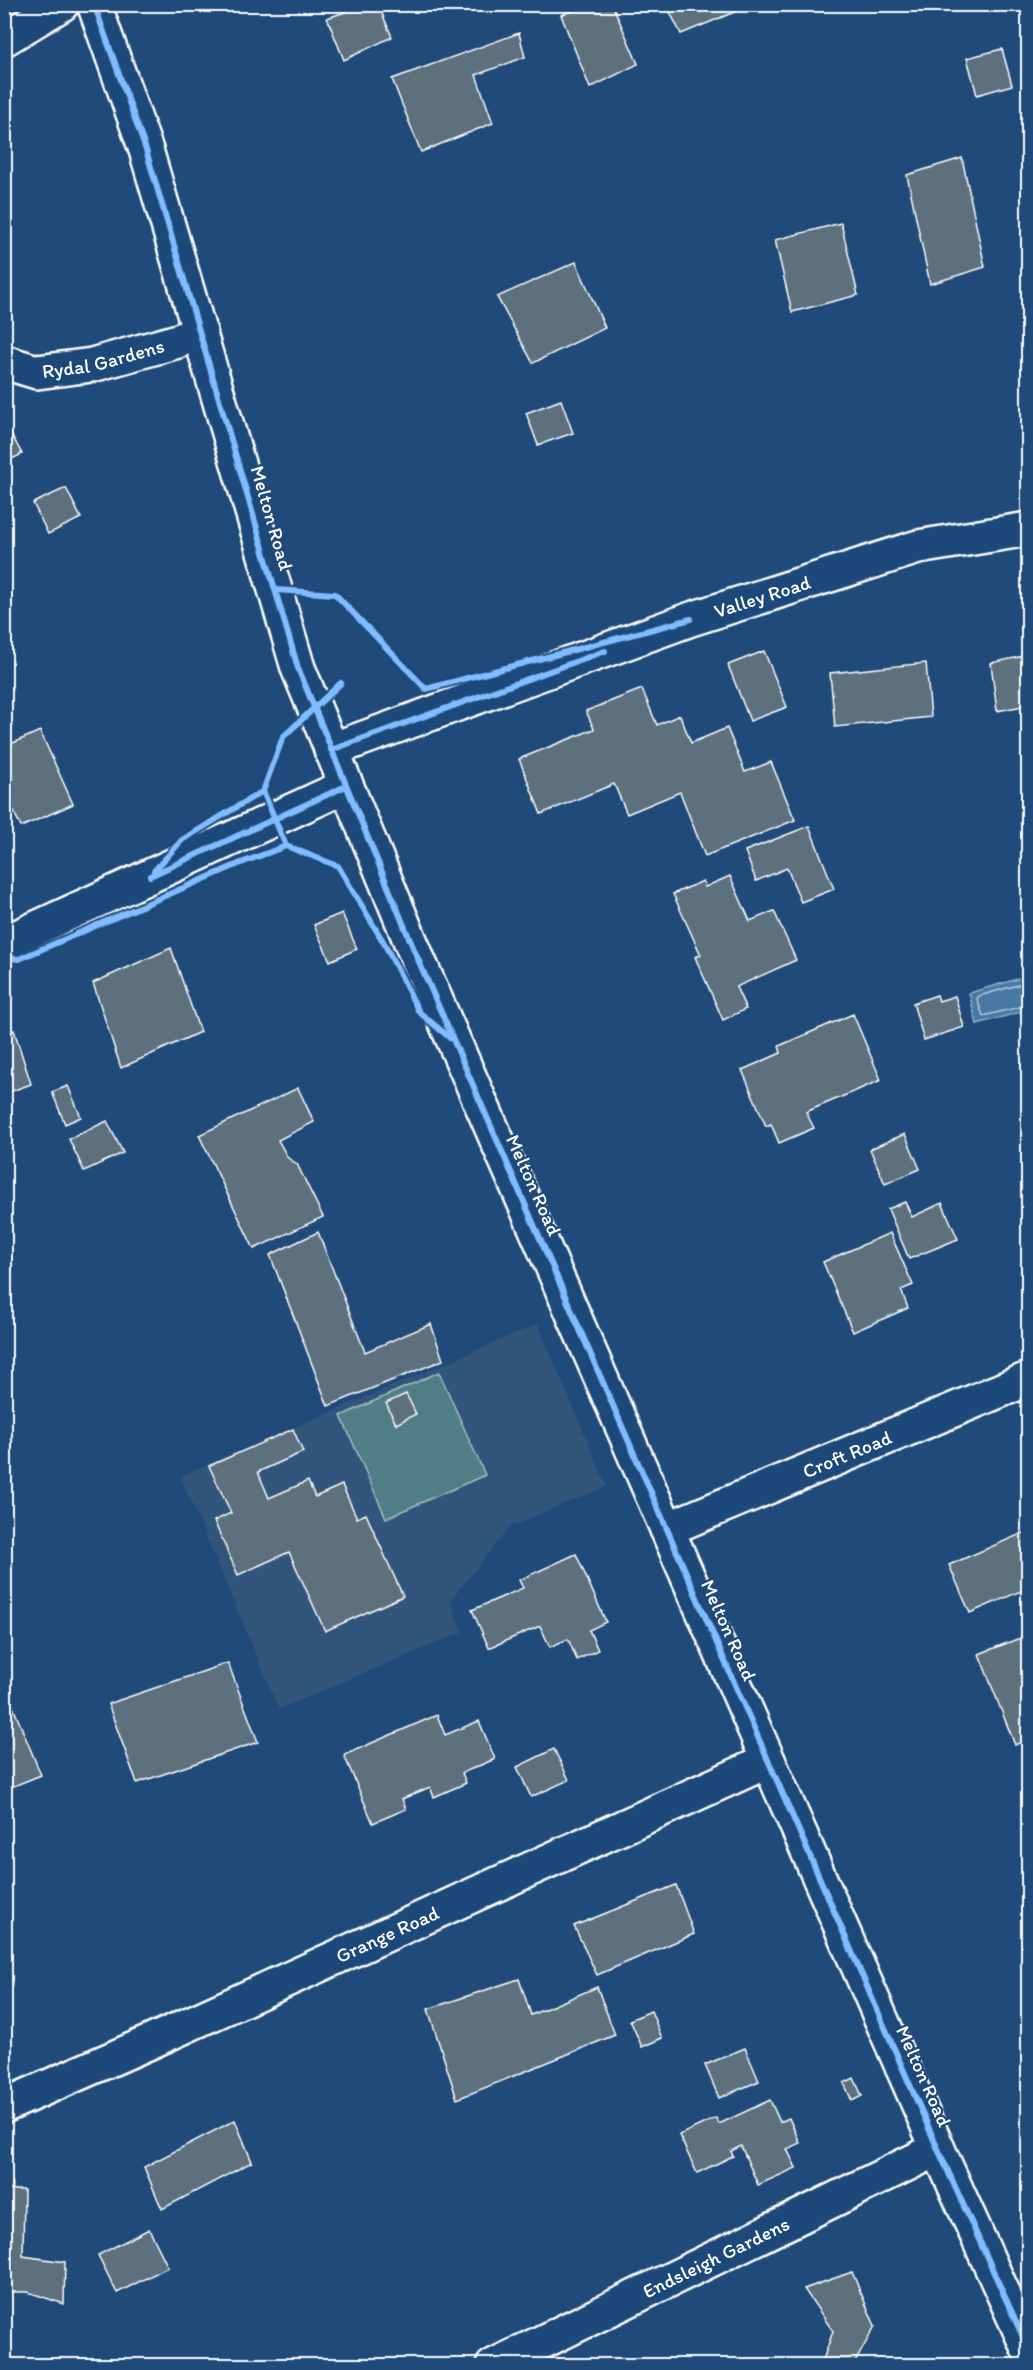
<svg xmlns="http://www.w3.org/2000/svg" width="1033" height="2370" font-family="Itim,sans-serif">
  <rect width="100%" height="100%" fill="#1f4a7a"/>
  <filter id="ink" filterUnits="userSpaceOnUse"><feTurbulence type="fractalNoise" baseFrequency=".0167" numOctaves="2"/><feDisplacementMap in="SourceGraphic" scale="12" xChannelSelector="R" yChannelSelector="G"/><feConvolveMatrix kernelMatrix="1 2 1 2 8 2 1 2 1" color-interpolation-filters="sRGB"/></filter>
  <g filter="url(#ink)">
    <polygon fill="#32557b" points="538,1324 607,1486 510,1527 450,1601 463,1632 279,1709 180,1476"/>
    <polygon fill="#517d86" stroke="#a8bec2" stroke-width="1.5" points="439,1372 485,1475 386,1518 341,1416"/>
    <polygon fill="#4779a4" stroke="#91afc8" stroke-width="1.5" points="1028,976 1028,1010 977,1024 969,993"/>
    <g fill="none" stroke-linecap="round" stroke-linejoin="round">
      <polyline stroke="#b5c9db" stroke-width="1.5" points="1028,982 979,996 977,999 983,1016 1028,1005"/>
    </g>
    <g fill="#5d6f7e" stroke="#fff" stroke-width="1.5">
      <polygon points="342,4 378,4 392,37 344,60 327,18 345,12"/>
      <polygon points="590,4 612,4 638,64 590,88 561,15"/>
      <polygon points="666,4 754,4 681,34"/>
      <polygon points="519,33 525,57 476,75 493,123 421,152 392,79"/>
      <polygon points="1002,49 1012,85 977,95 967,58"/>
      <polygon points="962,158 985,267 930,284 907,175"/>
      <polygon points="841,223 858,295 792,312 775,240"/>
      <polygon points="576,262 605,328 533,363 497,297"/>
      <polygon points="561,400 573,433 538,445 526,413"/>
      <polygon points="4,421 22,454 4,463"/>
      <polygon points="66,488 81,518 48,534 33,503"/>
      <polygon points="764,651 787,707 750,721 728,665"/>
      <polygon points="1028,655 1028,705 997,711 991,663"/>
      <polygon points="926,663 931,717 835,727 830,673"/>
      <polygon points="642,689 657,725 680,715 691,743 727,728 745,772 771,762 795,820 705,856 680,792 627,814 614,784 541,814 519,759 594,729 586,711"/>
      <polygon points="40,731 73,804 21,827 8,799 4,800 4,747"/>
      <polygon points="809,826 834,889 801,902 787,868 756,881 745,851"/>
      <polygon points="730,876 750,921 774,911 796,960 736,987 746,1009 723,1020 695,957 701,955 673,894 703,881 705,887"/>
      <polygon points="342,913 357,949 330,961 314,925"/>
      <polygon points="171,948 200,1032 121,1068 93,983"/>
      <polygon points="937,995 939,1001 955,996 964,1027 924,1040 913,1003"/>
      <polygon points="853,1014 881,1080 806,1112 814,1128 779,1143 771,1124 766,1126 742,1070 781,1053 779,1046"/>
      <polygon points="14,1030 31,1084 4,1094 4,1034"/>
      <polygon points="68,1086 81,1117 65,1124 52,1092"/>
      <polygon points="298,1088 314,1122 278,1140 288,1158 297,1164 323,1217 254,1249 199,1135"/>
      <polygon points="107,1121 123,1153 84,1171 69,1139"/>
      <polygon points="905,1134 920,1169 885,1184 870,1149"/>
      <polygon points="905,1202 912,1217 942,1203 958,1239 909,1259 888,1209"/>
      <polygon points="318,1232 365,1352 431,1324 443,1360 328,1406 270,1255"/>
      <polygon points="890,1233 913,1285 901,1290 908,1308 853,1332 823,1262"/>
      <polygon points="406,1394 416,1414 396,1424 386,1403"/>
      <polygon points="293,1429 303,1452 258,1472 269,1498 308,1481 315,1497 342,1485 357,1518 366,1514 403,1596 325,1631 289,1552 238,1575 214,1521 231,1513 209,1466"/>
      <polygon points="1028,1531 1028,1588 970,1613 949,1565"/>
      <polygon points="576,1554 606,1622 589,1630 598,1650 577,1660 568,1639 550,1647 540,1626 489,1648 472,1610 523,1588 519,1580"/>
      <polygon points="1028,1635 1028,1739 1015,1745 979,1654"/>
      <polygon points="228,1663 258,1742 137,1783 108,1704"/>
      <polygon points="4,1685 41,1775 4,1790"/>
      <polygon points="437,1715 445,1735 479,1721 495,1759 462,1773 466,1783 434,1797 430,1787 402,1799 406,1809 373,1823 344,1755"/>
      <polygon points="554,1749 569,1780 531,1797 517,1767"/>
      <polygon points="676,1885 694,1934 597,1975 574,1926"/>
      <polygon points="519,1979 531,2015 597,1987 615,2035 457,2099 428,2009"/>
      <polygon points="651,2011 662,2038 642,2047 630,2020"/>
      <polygon points="745,2048 759,2081 719,2098 705,2065"/>
      <polygon points="854,2078 862,2096 852,2101 844,2083"/>
      <polygon points="770,2100 780,2122 789,2118 800,2143 787,2149 796,2168 758,2185 741,2146 731,2151 733,2156 697,2173 679,2135 716,2118 719,2124"/>
      <polygon points="235,2120 252,2162 162,2209 144,2167"/>
      <polygon points="4,2190 24,2190 23,2256 65,2262 64,2304 28,2292 4,2292"/>
      <polygon points="149,2229 168,2267 117,2293 98,2255"/>
      <polygon points="852,2272 875,2326 853,2366 821,2366 833,2331 804,2289"/>
    </g>
    <g fill="none" stroke-linecap="round" stroke-linejoin="round">
      <g stroke="#fff" stroke-width="38">
        <g id="minor">
          <polyline points="4,39 62,4"/>
          <path id="s1" d="M4,362L37,372L92,365L178,341L200,332"/>
          <path id="s2" d="M667,1529L1028,1379"/>
          <path id="s3" d="M4,2106L150,2042L768,1761"/>
          <path id="s4" d="M493,2366L938,2149"/>
        </g>
      </g>
      <g stroke="#fff" stroke-width="38">
        <g id="tertiary">
          <path id="s5" d="M331,750L691,619L918,547L1028,529"/>
          <polyline points="4,943 346,786"/>
        </g>
      </g>
      <g stroke="#fff" stroke-width="38">
        <polyline id="primary" points="94,4 146,150 298,668 417,957 938,2149 1028,2348"/>
      </g>
      <use href="#minor" stroke="#1f4a7a" stroke-width="33"/>
      <use href="#tertiary" stroke="#1f4a7a" stroke-width="33"/>
      <use href="#primary" stroke="#1f4a7a" stroke-width="33"/>
      <g stroke="#1f4a7a" stroke-width="10">
        <g id="cycleway">
          <polyline points="94,4 146,150 298,668 417,957 938,2149 1028,2348"/>
          <polyline points="276,590 335,594 426,689 691,619"/>
          <polyline points="331,750 605,651"/>
          <polyline points="286,846 263,791 283,737 341,683"/>
          <polyline points="154,871 182,840 263,791"/>
          <polyline points="150,876 346,786"/>
          <polyline points="4,957 19,959 241,863 286,846 338,866 384,943 419,1012 450,1038"/>
        </g>
      </g>
      <use href="#cycleway" stroke="#80bcff" stroke-width="6"/>
    </g>
  </g>
  <g text-anchor="middle" stroke-width="4.5" stroke-linejoin="round" paint-order="stroke">
    <g font-size="20" fill="#fff" stroke="#1f4a7a">
      <text dy="7" stroke="none"><textPath href="#s1" startOffset="102">Rydal Gardens</textPath></text>
      <text transform="translate(272 518) rotate(74)" y="7">Melton Road</text>
      <text dy="7" stroke="none"><textPath href="#s5" startOffset="458">Valley Road</textPath></text>
      <text transform="translate(534 1185) rotate(66)" y="7">Melton Road</text>
      <text dy="7" stroke="none"><textPath href="#s2" startOffset="195">Croft Road</textPath></text>
      <text transform="translate(729 1630) rotate(66)" y="7">Melton Road</text>
      <text dy="7" stroke="none"><textPath href="#s3" startOffset="420">Grange Road</textPath></text>
      <text transform="translate(924 2076) rotate(66)" y="7">Melton Road</text>
      <text dy="7" stroke="none"><textPath href="#s4" startOffset="248">Endsleigh Gardens</textPath></text>
    </g>
  </g>
  <rect width="1033" height="2370" fill="none" stroke="#1f4a7a" stroke-width="24"/>
  <rect x="12" y="12" width="1009" height="2346" fill="none" stroke="#fff" stroke-width="2" filter="url(#ink)"/>
</svg>
